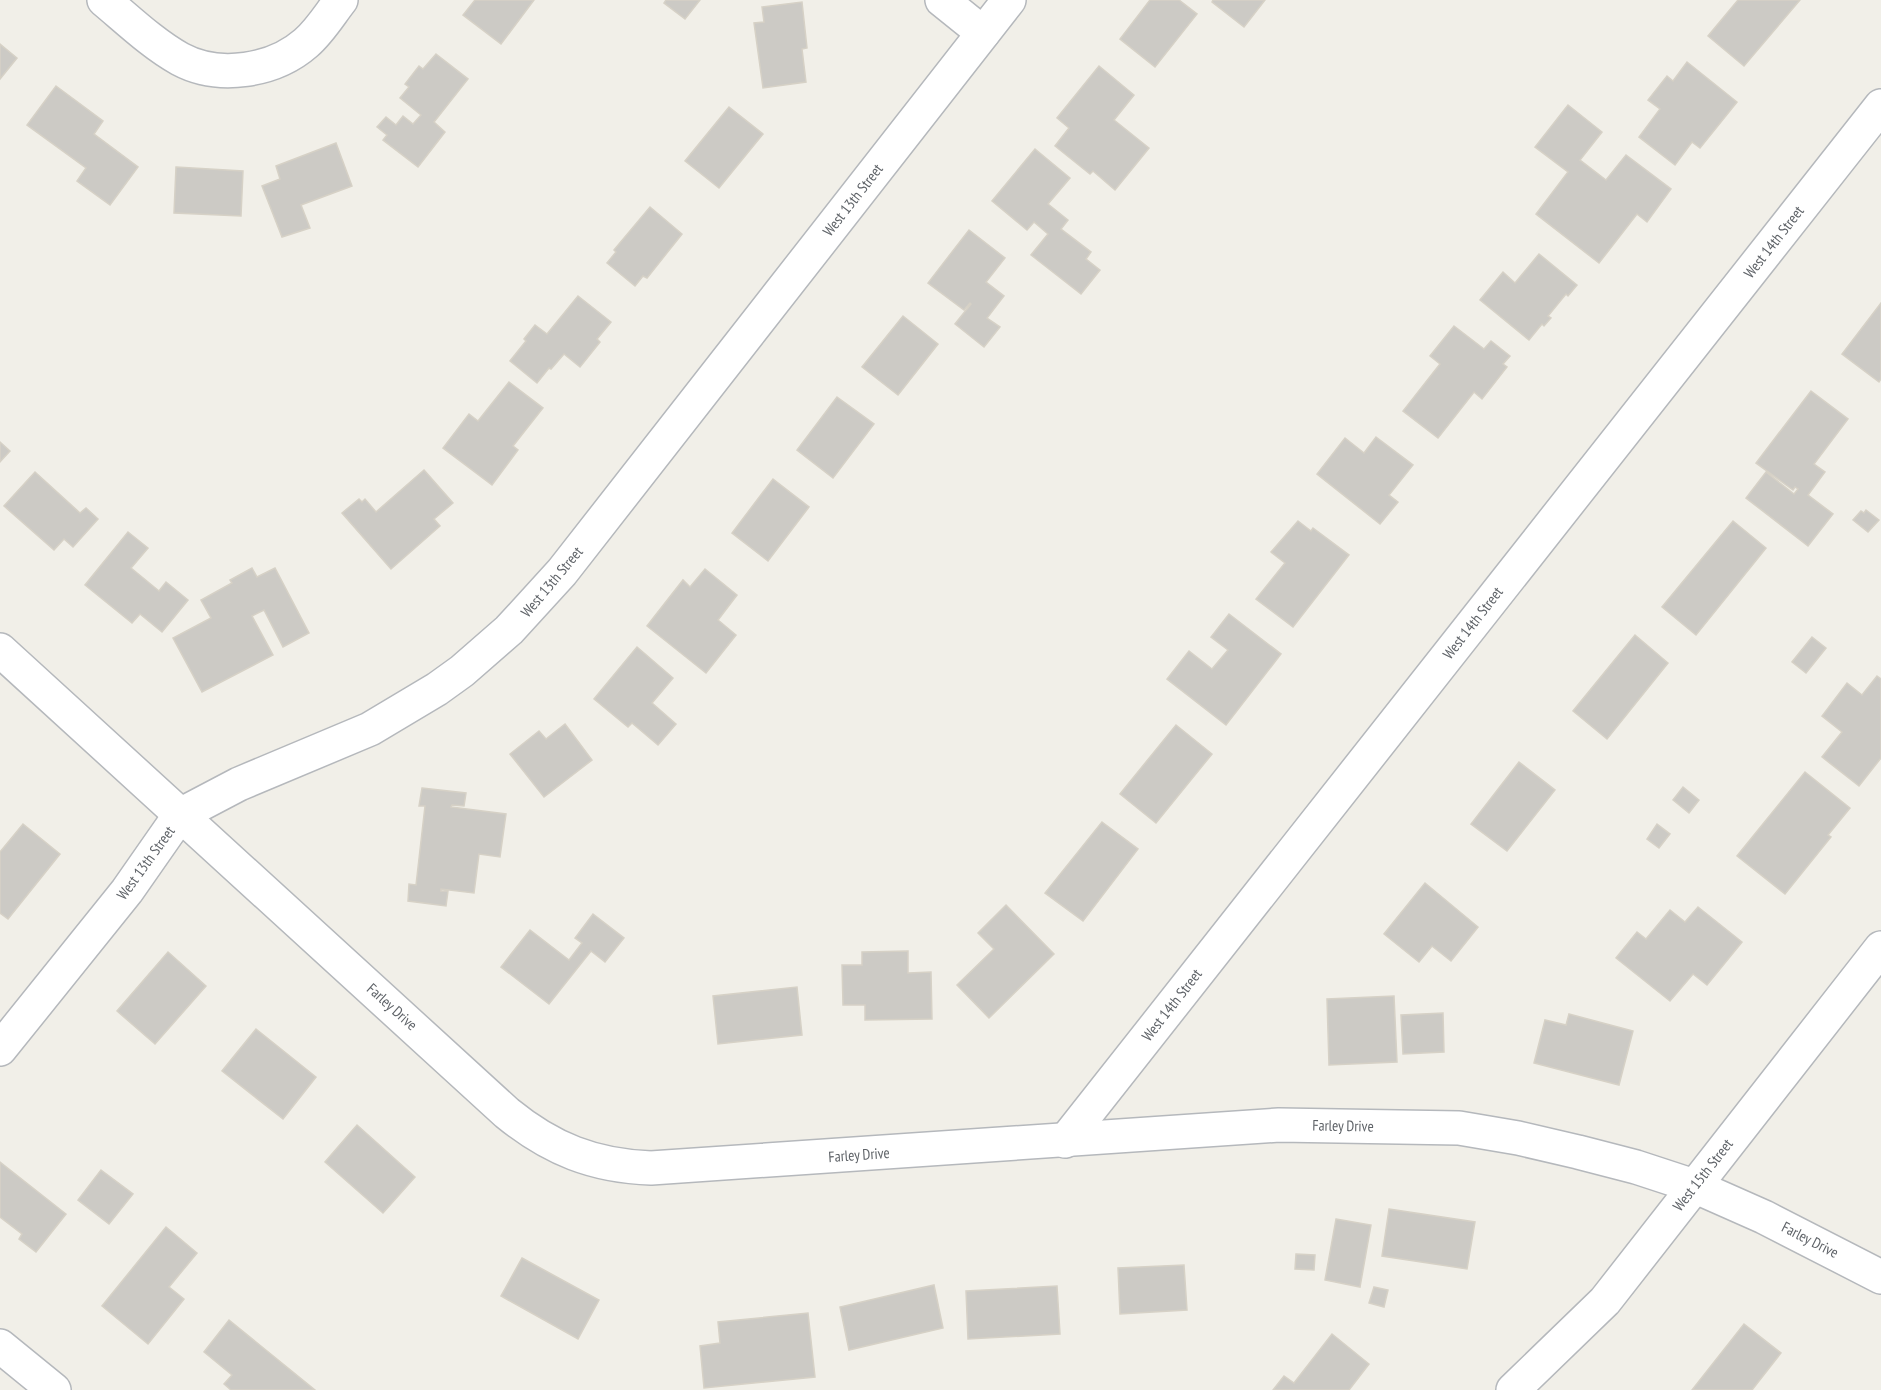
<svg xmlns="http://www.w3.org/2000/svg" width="1881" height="1390" font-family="'PT Sans Narrow',sans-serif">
  <rect width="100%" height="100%" fill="#f1efe8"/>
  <g fill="#cccac5" stroke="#d6d1c6" stroke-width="1.5">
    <polygon points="475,0 534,0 501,44 463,15"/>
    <polygon points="666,0 700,0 685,19 664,3"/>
    <polygon points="1150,0 1179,0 1197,14 1155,67 1120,39"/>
    <polygon points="1213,0 1265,0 1244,27 1212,2"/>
    <polygon points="1738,0 1800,0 1744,66 1708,36"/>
    <polygon points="802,2 807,48 802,49 806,82 763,88 754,23 764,22 762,7"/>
    <polygon points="0,44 17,58 0,79"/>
    <polygon points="436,54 468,79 434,122 445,132 418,167 383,140 387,135 377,127 386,117 396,125 403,116 413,124 421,115 400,98 409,87 405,84 419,66 423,69"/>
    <polygon points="1687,62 1737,102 1700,148 1692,142 1675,165 1639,137 1660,109 1648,100 1667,76 1673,81"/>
    <polygon points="1099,66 1134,95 1114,120 1149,148 1115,190 1093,171 1090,174 1055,146 1069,128 1057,118"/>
    <polygon points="56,86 103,121 94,134 138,167 110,205 77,181 86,168 27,125"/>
    <polygon points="1568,105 1602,132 1580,160 1606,180 1626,155 1671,189 1647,222 1637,214 1599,263 1536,214 1568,172 1535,147"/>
    <polygon points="729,107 763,134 719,188 685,161"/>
    <polygon points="336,143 352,186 301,205 310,228 282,237 262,186 280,179 276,166"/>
    <polygon points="1035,149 1070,178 1048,204 1068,220 1061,229 1091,252 1086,259 1100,270 1081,294 1031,255 1048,234 1034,222 1027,230 992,201"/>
    <polygon points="176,167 243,171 241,216 174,213"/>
    <polygon points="650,207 682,234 647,278 643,276 635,286 607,263 616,252 614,250"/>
    <polygon points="969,230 1005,258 986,282 1004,296 987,318 1000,327 984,347 955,324 971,304 970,303 964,310 928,283"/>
    <polygon points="1539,254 1577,285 1568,296 1566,294 1548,316 1551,318 1544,326 1542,324 1529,340 1480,300 1503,272 1515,283"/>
    <polygon points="578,296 611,322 597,339 600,342 580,367 564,354 551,369 549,368 537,383 510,361 526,341 524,339 535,325 547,334"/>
    <polygon points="1881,303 1881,379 1879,382 1842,354"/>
    <polygon points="903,316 938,344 898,395 862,367"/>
    <polygon points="1454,326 1484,349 1491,341 1510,356 1503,364 1507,367 1482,399 1474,392 1438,438 1403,411 1440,364 1430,356"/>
    <polygon points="509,382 543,408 513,446 518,450 492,485 443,448 469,414 478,421"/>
    <polygon points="1811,391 1848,419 1814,464 1825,472 1808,495 1833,514 1808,546 1746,498 1766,472 1794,494 1798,489 1795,487 1793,490 1756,463"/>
    <polygon points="837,397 874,424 833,478 797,450"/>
    <polygon points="1376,437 1413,465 1389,495 1398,502 1380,524 1317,474 1345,438 1364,453"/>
    <polygon points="0,442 10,451 0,462"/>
    <polygon points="424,470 453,503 434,519 440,526 391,569 342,513 359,499 362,502 365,499 376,512"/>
    <polygon points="35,472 80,513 86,508 98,519 73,547 64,539 54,550 4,506"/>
    <polygon points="773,479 809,507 768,561 732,533"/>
    <polygon points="1866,510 1879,520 1868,532 1853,520 1861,511 1864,513"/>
    <polygon points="1298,521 1311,531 1313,528 1349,555 1293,627 1256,599 1285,563 1271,552"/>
    <polygon points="1733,521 1766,548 1696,635 1662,607"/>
    <polygon points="128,532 148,548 131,568 159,591 166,582 188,600 162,632 140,614 132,623 85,585"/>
    <polygon points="252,568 257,577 275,568 309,633 283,647 264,610 252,616 273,655 202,692 173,638 211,618 201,600 232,583 230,580"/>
    <polygon points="705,569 737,595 718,620 736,635 706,673 647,626 683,580 690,587"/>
    <polygon points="1229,614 1281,654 1226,725 1167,679 1189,651 1212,669 1228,650 1211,637"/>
    <polygon points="1635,635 1668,663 1607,739 1573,711"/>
    <polygon points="1812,637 1826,648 1806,673 1792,662"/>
    <polygon points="637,647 673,678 652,703 676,724 658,745 632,723 628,727 594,699"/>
    <polygon points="1877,676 1881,679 1881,758 1859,786 1822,757 1842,732 1822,716 1847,683 1862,695"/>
    <polygon points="565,724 592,760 544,797 510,754 539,731 546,739"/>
    <polygon points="1176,725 1212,754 1156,823 1120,794"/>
    <polygon points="1519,762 1555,790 1507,851 1471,824"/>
    <polygon points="1805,772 1850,808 1828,835 1831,837 1785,894 1737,856"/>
    <polygon points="1683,787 1699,800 1689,813 1673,800"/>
    <polygon points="422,788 466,793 464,806 452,805 451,807 506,814 500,857 479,854 474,893 441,889 441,891 448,891 446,906 408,901 409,884 416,885 425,806 419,806"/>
    <polygon points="1102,822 1138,849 1083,921 1045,893"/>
    <polygon points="23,824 60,854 8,919 0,913 0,852"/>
    <polygon points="1657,824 1670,834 1659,848 1647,839"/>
    <polygon points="1425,883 1478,927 1451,961 1432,946 1419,962 1384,934"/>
    <polygon points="1006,905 1054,954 989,1018 957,985 994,949 978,933"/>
    <polygon points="1698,907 1742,942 1707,985 1693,974 1670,1001 1616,958 1637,932 1646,939 1670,910 1685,922"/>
    <polygon points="593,914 624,938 605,962 591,951 549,1004 501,967 530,930 569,960 582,943 575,938"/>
    <polygon points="908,951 908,973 931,972 932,1019 865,1020 865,1005 843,1005 842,965 862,965 862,952"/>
    <polygon points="168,952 206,986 155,1044 117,1011"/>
    <polygon points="797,987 802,1035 718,1044 713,996"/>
    <polygon points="1394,996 1397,1062 1329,1065 1327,999"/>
    <polygon points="1443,1013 1444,1052 1403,1054 1401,1015"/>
    <polygon points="1569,1014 1633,1031 1619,1085 1534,1063 1545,1020 1566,1025"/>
    <polygon points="256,1029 316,1077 283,1119 222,1071"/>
    <polygon points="357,1125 415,1177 383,1213 325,1162"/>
    <polygon points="0,1162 66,1214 36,1252 19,1239 22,1234 0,1217"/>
    <polygon points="101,1170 133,1194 109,1224 78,1200"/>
    <polygon points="1389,1209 1475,1222 1467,1269 1382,1256"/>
    <polygon points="1336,1219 1371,1225 1360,1287 1325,1280"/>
    <polygon points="166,1227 197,1253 169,1287 184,1299 148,1344 102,1306"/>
    <polygon points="1296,1254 1315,1255 1314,1270 1295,1269"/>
    <polygon points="522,1258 599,1300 578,1339 501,1296"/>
    <polygon points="1184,1265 1187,1310 1120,1314 1118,1268"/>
    <polygon points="934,1285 943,1328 849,1350 840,1307"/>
    <polygon points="1057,1286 1060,1334 968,1339 966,1291"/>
    <polygon points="1374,1287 1388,1290 1384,1307 1369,1303"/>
    <polygon points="808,1313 815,1377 704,1388 700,1346 720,1343 718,1322"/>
    <polygon points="229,1320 315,1390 231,1390 224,1384 232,1375 204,1352"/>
    <polygon points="1744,1324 1781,1353 1752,1390 1692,1390"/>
    <polygon points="1332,1334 1369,1364 1349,1390 1273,1390 1284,1376 1294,1383"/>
  </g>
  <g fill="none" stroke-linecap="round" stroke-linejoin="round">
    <g stroke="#b5b8bc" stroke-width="36">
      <g id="street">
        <path d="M104,0C128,20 153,44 180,59C219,80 274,71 306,43C320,31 330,14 341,0"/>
        <polyline points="942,0 983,33"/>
        <path d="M0,650L507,1113C551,1149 594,1166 651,1168L1279,1125L1459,1128L1518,1138L1578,1152L1636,1167L1694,1186L1764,1217L1881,1277"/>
        <polyline points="0,1049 127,891 180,815 239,784 370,729 437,689 462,671 509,630 562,572 1009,0"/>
        <polyline points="1065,1141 1881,106"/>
        <polyline points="0,1346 54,1390"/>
        <polyline points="1513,1390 1605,1301 1881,948"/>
      </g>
    </g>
    <use href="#street" stroke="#fff" stroke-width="33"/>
  </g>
  <g text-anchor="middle" stroke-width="6" stroke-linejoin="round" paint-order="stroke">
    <g font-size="15" fill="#5f6368" stroke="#fff">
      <text transform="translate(853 200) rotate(-52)" y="5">West 13th Street</text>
      <text transform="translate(1774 242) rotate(-52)" y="5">West 14th Street</text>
      <text transform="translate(552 582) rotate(-50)" y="5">West 13th Street</text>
      <text transform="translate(1473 623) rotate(-52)" y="5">West 14th Street</text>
      <text transform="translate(146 863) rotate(-54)" y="5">West 13th Street</text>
      <text transform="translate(1172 1005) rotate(-52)" y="5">West 14th Street</text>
      <text transform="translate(392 1007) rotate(42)" y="5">Farley Drive</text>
      <text transform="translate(1343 1126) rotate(1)" y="5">Farley Drive</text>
      <text transform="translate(859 1155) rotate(-4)" y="5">Farley Drive</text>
      <text transform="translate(1703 1175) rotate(-52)" y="5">West 15th Street</text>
      <text transform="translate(1810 1240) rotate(27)" y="5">Farley Drive</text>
    </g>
  </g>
</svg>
